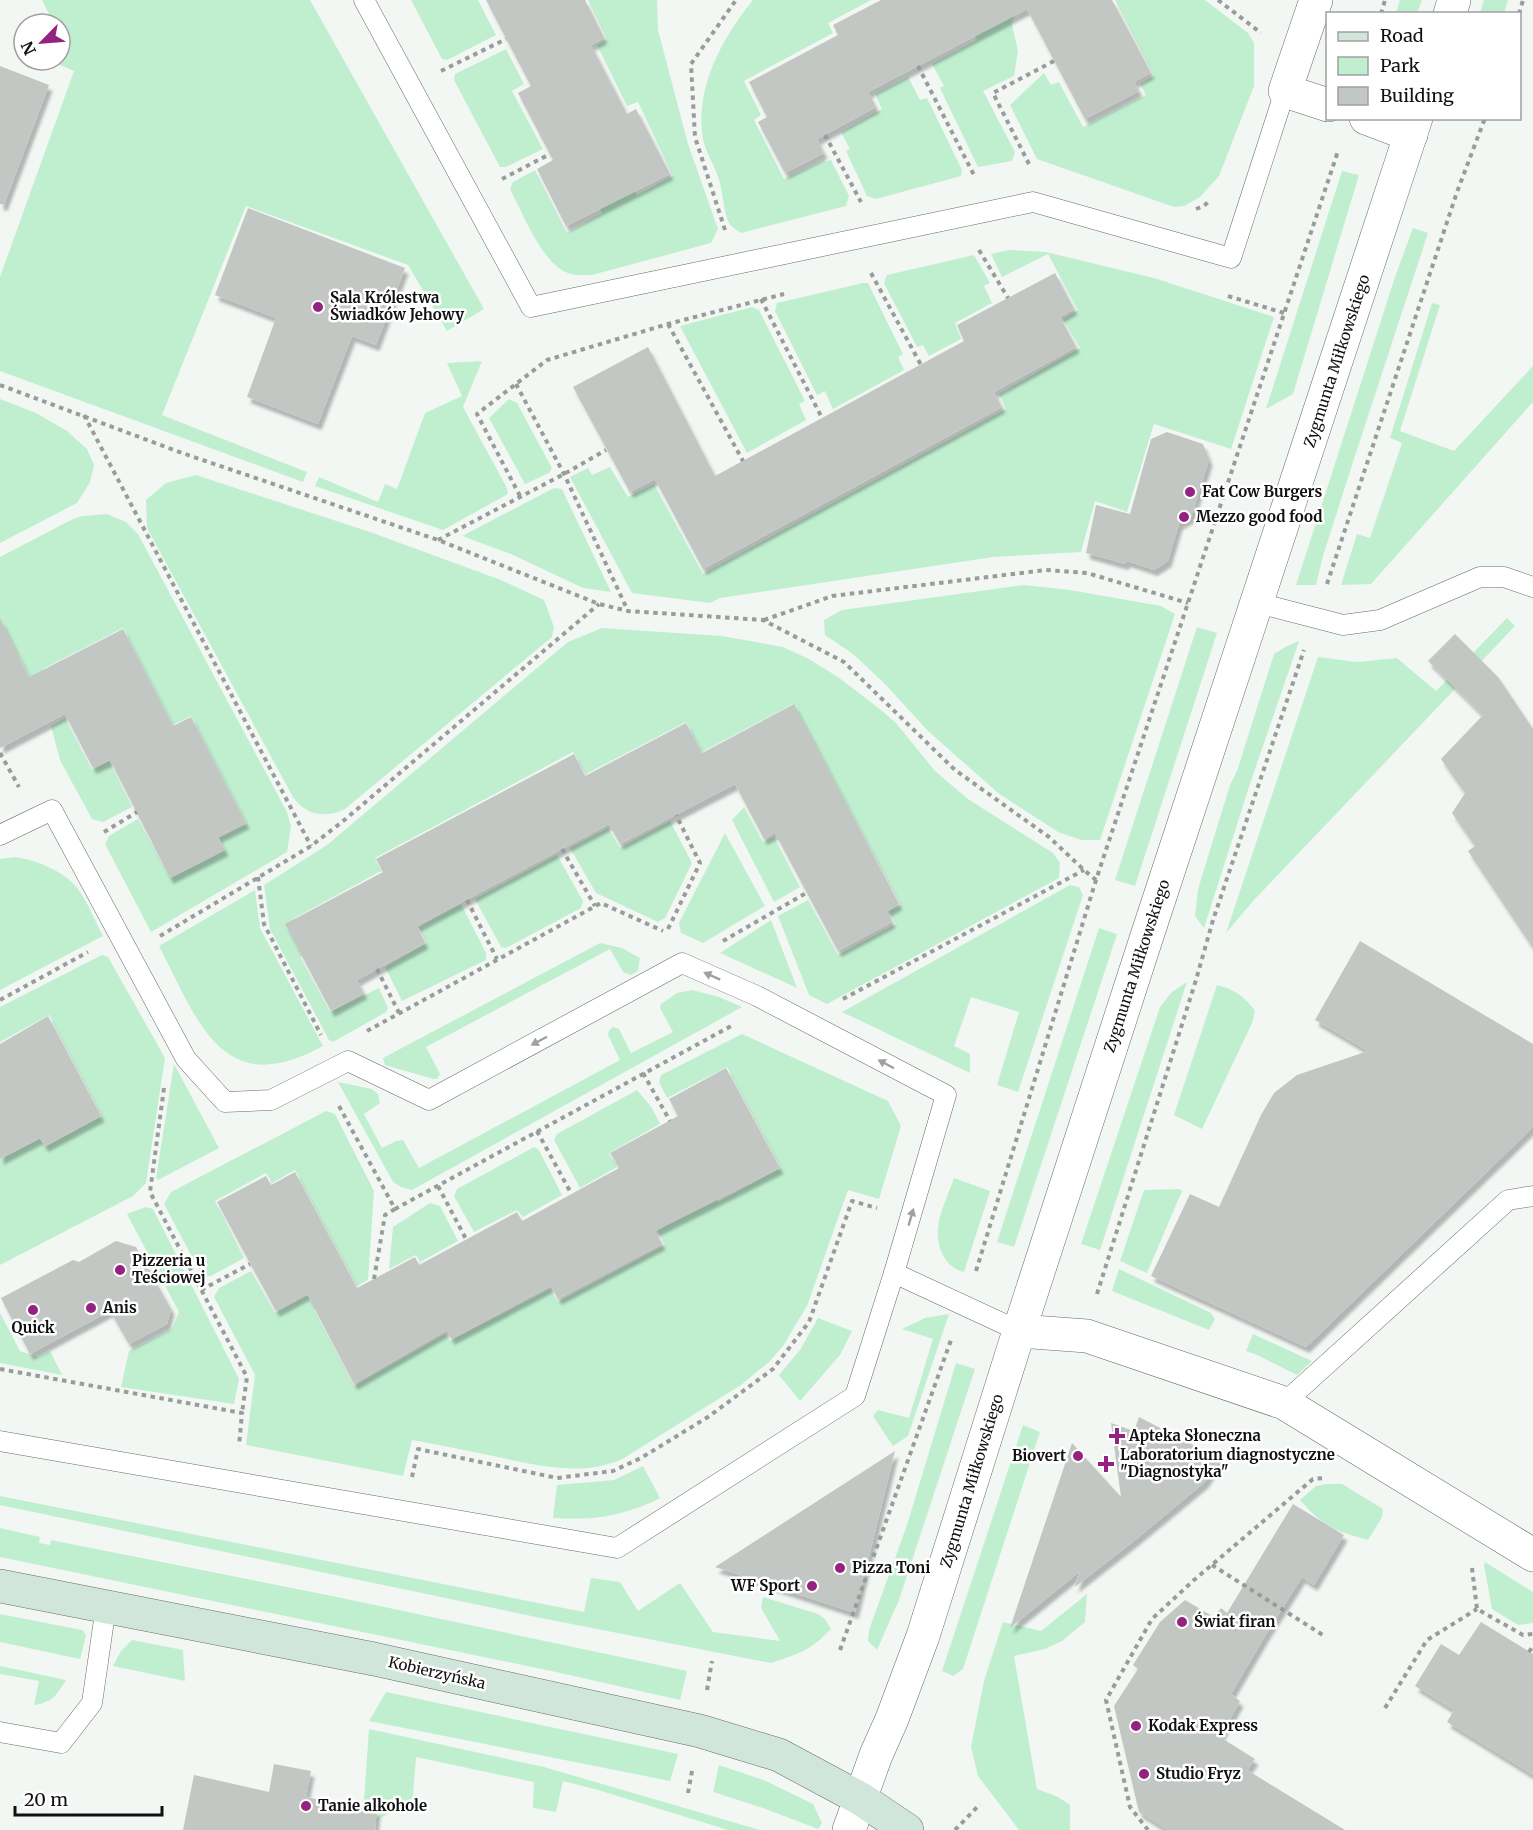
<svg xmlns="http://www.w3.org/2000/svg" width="1533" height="1830" font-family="Merriweather,serif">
  <defs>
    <filter id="shadow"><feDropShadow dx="3.5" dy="6" stdDeviation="1.5" flood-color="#0004"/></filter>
  </defs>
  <rect width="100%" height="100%" fill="#f2f7f4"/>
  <g fill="#c0efd0">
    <polygon points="42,0 310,0 484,309 447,331 408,265 246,206 162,415 307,472 303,482 0,371 0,277 74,71 49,60 60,60 60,24 54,24"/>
    <polygon points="411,0 478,0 496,35 447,60 442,59"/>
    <path d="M588,0H657L658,30L688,144L718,229L711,243L592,275C584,275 576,276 568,273C543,265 522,212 510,189L513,182L535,170L567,233L602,213L596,202L630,184L637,195L673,176L638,102L627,106L597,45L607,39Z"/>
    <path d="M753,0H871L828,23L833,33L744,81L761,115L754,120L784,179L824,160L825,162L831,160L849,196L846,206L741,233C736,230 730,226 728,221C723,208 723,193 719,180C715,165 703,149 702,133C697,84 723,37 753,0Z"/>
    <polygon points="1017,0 1012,25 1018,51 1014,76 983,91 1015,152 1012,161 978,167 940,88 944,86 932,64 977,40 968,26"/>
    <polygon points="1115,0 1205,0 1248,33 1254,43 1254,86 1219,176 1200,197 1184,206 1174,207 1037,159 1010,105 1044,73 1051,85 1059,82 1083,127 1146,95 1140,84 1154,76"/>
    <polygon points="1400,0 1422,0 1417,13 1396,13"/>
    <polygon points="1484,0 1508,0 1504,13 1480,13"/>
    <polygon points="506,49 524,84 512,91 543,149 506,167 500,167 454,80 455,74"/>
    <polygon points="908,77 920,100 927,98 962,170 961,176 876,199 867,196 846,151 850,149 841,132 882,109 875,94"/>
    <polygon points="1342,171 1359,175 1293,394 1266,409"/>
    <polygon points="1413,228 1428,233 1353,462 1323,556 1316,585 1296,585 1395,277"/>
    <polygon points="1009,250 1046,252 1154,278 1274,317 1231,449 1154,424 1127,512 1095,501 1081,552 993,557 720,598 710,603 632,593 570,477 588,468 592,475 610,467 628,497 654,484 703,574 1006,409 999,394 1080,348 1063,319 1078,310 1048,254 1002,277 991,254"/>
    <polygon points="974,255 990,283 984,286 992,303 955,323 961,339 929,356 923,345 917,347 884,283 887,275"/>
    <polygon points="863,283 868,283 903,354 898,357 904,370 833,409 825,391 817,395 775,311 777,303"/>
    <polygon points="1432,303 1440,305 1400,431 1454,451 1533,366 1533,402 1371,584 1341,585 1357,534 1370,538 1402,443 1390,438"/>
    <polygon points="752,307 759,310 805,401 799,404 806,420 747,453 680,326"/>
    <polygon points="482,361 463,407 507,488 508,494 443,530 315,486 319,477 378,502 385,484 397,489 425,413 462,396 447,363"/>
    <polygon points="0,399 36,413 67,431 87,449 94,465 90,482 77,503 0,543"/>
    <polygon points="509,399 517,403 552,468 549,473 525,484 489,418"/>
    <path d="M196,475L370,532L501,580L544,600L554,627L552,637L345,809C326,819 305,815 293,797L147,528L146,500L166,483Z"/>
    <polygon points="554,488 562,489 611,592 583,588 511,554 462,536"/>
    <polygon points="107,514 126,522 138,534 287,812 291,826 287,852 151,932 105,844 109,836 138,819 170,878 225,850 219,838 247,824 191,716 173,725 123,628 43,669 49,680 35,687 18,654 0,662 0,557 71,520 82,516"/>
    <polygon points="1024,585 1070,590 1161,606 1175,614 1100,840 1081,840 1058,832 998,793 928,731 885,684 853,654 825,635 824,620 842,610"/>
    <polygon points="1507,618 1515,626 1254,900 1226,933 1318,657 1357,662 1397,658 1436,691"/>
    <polygon points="1197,627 1217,633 1135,886 1115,880"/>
    <polygon points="602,628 722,636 783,647 809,659 838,677 881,710 896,723 935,771 968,799 1053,853 1060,863 1059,878 827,1004 809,995 778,916 808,900 838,955 896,924 889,911 901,905 793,704 702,752 686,722 586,774 573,752 375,858 381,871 293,919 310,952 300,957 330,1012 379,988 388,1008 386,1012 333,1042 329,1040 270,929 264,885 327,845 568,642"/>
    <polygon points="1299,641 1250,784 1204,928 1195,916 1198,889 1230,785 1237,771 1274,654 1287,646"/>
    <polygon points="65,718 92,770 109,761 132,807 103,822 92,819 60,760 51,726"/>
    <polygon points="744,807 763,842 774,837 800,887 774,902 732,820"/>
    <polygon points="670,821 692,863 665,918 658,922 596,893 570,848 608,828 620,848"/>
    <polygon points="725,833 765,906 703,943 681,933 679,923"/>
    <polygon points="557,855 583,901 581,908 506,948 501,947 475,899"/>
    <path d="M15,857C37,860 64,871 78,889C88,903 95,921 103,936L0,990V859Z"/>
    <polygon points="1070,885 1079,887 1083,895 1018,1092 997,1085 1019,1012 971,997 954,1046 970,1054 970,1073 842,1012"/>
    <path d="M255,890L260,928L323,1046C222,1102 198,1021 159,946Z"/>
    <polygon points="461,904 486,953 486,960 402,1001 385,967 427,943 419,927"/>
    <polygon points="771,920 797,988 720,953"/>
    <polygon points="1099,928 1117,934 1014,1247 997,1242"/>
    <polygon points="600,943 622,948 640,958 638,971 631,975 623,972 610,949 426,1047 440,1074 437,1079 433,1079 385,1065 383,1058"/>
    <polygon points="102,955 108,957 165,1058 146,1183 133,1196 0,1265 0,1159 40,1139 45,1147 102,1116 49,1015 0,1042 0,1007"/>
    <polygon points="1187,982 1100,1250 1081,1244 1160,1007 1172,992"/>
    <path d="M1217,985C1234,989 1245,997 1255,1011L1252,1023L1202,1129L1174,1115Z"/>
    <polygon points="692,990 719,997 742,1007 412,1190 401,1187 393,1182 338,1082 372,1089 378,1094 380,1103 364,1114 382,1148 396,1141 403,1140 419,1168 620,1060 608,1035 609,1030 613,1027 619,1029 631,1053 673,1032 660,1008 661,1004 677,993"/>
    <path d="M742,1034L888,1101L901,1126L879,1199L848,1190L807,1306L783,1346L769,1362L741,1385L624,1458C583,1478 536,1465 493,1456C466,1450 439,1445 412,1440L403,1476L246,1445L255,1375L214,1297L219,1288L251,1271L275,1313L317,1291L323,1305L314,1310L354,1386L445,1334L450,1341L550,1289L558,1302L665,1245L653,1221L712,1191L718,1202L781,1168L727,1067L667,1098L659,1082L661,1075Z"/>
    <polygon points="174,1064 219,1148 158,1180 156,1178"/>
    <polygon points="637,1090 652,1108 660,1124 609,1153 617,1167 580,1188 554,1140 557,1134"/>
    <polygon points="326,1111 335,1114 374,1191 368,1280 357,1286 295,1170 272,1183 266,1173 215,1201 244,1258 211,1276 202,1276 164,1204 171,1192"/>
    <polygon points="534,1147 539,1150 562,1195 523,1217 517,1210 474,1232 454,1196 457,1189"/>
    <path d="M954,1178L990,1191L964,1272C945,1268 936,1247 938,1228C939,1213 949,1193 954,1178Z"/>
    <polygon points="1179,1189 1182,1191 1147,1273 1120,1261 1144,1190"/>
    <polygon points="430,1203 440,1206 458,1241 420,1262 416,1255 389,1269 393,1227"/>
    <polygon points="146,1207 153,1209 239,1379 234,1404 121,1387 129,1351 172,1329 179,1312 127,1214"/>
    <polygon points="1119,1269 1211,1313 1215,1319 1209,1330 1112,1291"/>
    <polygon points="0,1313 20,1351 38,1357 50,1351 62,1375 0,1363"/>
    <polygon points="949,1314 908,1436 893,1446 873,1416 878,1410 909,1418 933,1339 902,1329 925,1318"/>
    <polygon points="818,1318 852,1331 840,1355 800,1401 779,1375 800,1350"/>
    <polygon points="1253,1334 1312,1361 1297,1375 1257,1355 1246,1351"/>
    <polygon points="956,1363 975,1369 899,1600 877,1650 868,1641 869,1630 907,1525"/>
    <polygon points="1023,1425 1040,1432 963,1669 953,1676 942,1671"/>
    <path d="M643,1466L660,1498C625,1516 591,1521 553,1518L557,1485L614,1480Z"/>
    <path d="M1327,1484H1342L1383,1509L1382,1517L1368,1540C1335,1531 1324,1527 1300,1500L1316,1486Z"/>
    <path d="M0,1496L584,1612L591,1578L620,1582L638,1611L680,1583L713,1632L780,1641L761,1608L763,1597L818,1614L825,1619L831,1629C811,1650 799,1654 771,1663L536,1617L0,1505Z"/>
    <polygon points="0,1528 40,1537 39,1543 50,1545 51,1540 337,1597 687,1671 680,1700 556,1672 0,1557"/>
    <polygon points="1485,1562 1533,1592 1533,1623 1518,1625 1492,1609 1484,1565"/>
    <polygon points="1087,1594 1085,1622 1062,1641 1045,1649 1014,1656 1037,1789 1058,1797 1070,1805 1070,1830 1019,1830 978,1776 971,1747 984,1681 1003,1622 1041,1631"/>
    <polygon points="0,1614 82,1630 86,1635 80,1659 0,1642"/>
    <polygon points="132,1640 183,1650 185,1681 113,1666 121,1651"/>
    <path d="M0,1666L66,1680C56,1696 53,1702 34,1705L39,1681L0,1674Z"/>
    <polygon points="386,1692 678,1754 670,1781 369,1721"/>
    <path d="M369,1729L544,1767L760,1830H728L598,1790L563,1781L556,1812L533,1808L534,1782L416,1757L412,1808C387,1810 383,1818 362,1830Z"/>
    <polygon points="719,1765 766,1781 813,1804 822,1823 818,1829 763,1808 713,1792"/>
  </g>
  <g fill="#c3c7c4" filter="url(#shadow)">
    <polygon points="486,0 585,0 604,38 591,45 627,114 636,109 670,174 566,226 537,169 553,160 518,93 531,86"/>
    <polygon points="881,0 1112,0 1151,73 1134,82 1139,91 1085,119 1027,9 868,92 876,107 817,139 824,153 785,173 758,122 767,117 749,82 838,35 833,25"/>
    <polygon points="0,66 49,85 4,205 0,204"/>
    <polygon points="248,208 405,268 376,345 352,336 318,424 247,397 276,318 215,295"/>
    <polygon points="1055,273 1074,309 1060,317 1076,347 994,392 1002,407 703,569 655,479 630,492 573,387 648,347 715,476 964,341 957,325"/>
    <polygon points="1167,432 1203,444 1209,460 1191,517 1179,524 1168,561 1154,570 1127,561 1125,564 1086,553 1096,505 1130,514 1151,439"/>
    <polygon points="0,618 29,677 123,629 173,726 191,717 246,823 218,837 225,850 170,878 110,760 93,768 65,714 0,748"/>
    <polygon points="1455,634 1498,677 1533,729 1533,948 1468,851 1475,846 1452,813 1465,793 1441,759 1483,715 1428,661"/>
    <polygon points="794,704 899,904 887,911 892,922 838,951 775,833 764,839 735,784 620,844 609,824 417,926 425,943 357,980 364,993 331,1011 285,924 383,872 376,859 574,754 585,776 686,723 702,753"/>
    <polygon points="1360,941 1533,1044 1533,1127 1306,1347 1151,1276 1190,1194 1219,1207 1261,1115 1274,1093 1297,1075 1368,1051 1315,1020"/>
    <polygon points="48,1016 101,1116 45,1146 40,1138 0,1159 0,1044"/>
    <polygon points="726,1068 780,1168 655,1231 662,1244 558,1299 551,1286 451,1339 447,1330 354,1384 307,1294 276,1311 217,1202 266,1176 271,1185 295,1172 357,1288 415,1257 419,1265 517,1212 522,1221 619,1168 610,1153 678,1116 669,1099"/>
    <polygon points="116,1241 136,1247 171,1309 167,1324 129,1344 110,1311 30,1354 1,1298 73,1260 79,1262"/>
    <polygon points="1139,1417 1220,1459 1205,1482 1135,1540 1075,1587 1079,1572 1010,1628 1072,1443 1121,1497 1111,1423 1134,1431"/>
    <polygon points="895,1451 855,1613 715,1567"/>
    <polygon points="1293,1504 1344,1535 1314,1585 1302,1577 1265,1636 1231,1694 1240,1701 1220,1737 1255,1759 1247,1770 1345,1830 1168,1830 1139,1812 1114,1706 1138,1669 1133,1665 1160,1622 1185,1600 1214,1617 1221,1608 1227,1613"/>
    <polygon points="1481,1622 1533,1654 1533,1775 1447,1722 1454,1710 1415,1686 1441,1644 1459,1655"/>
    <polygon points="274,1764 311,1771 306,1797 377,1811 375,1830 183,1830 194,1775 269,1792"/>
  </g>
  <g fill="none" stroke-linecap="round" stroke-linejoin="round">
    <g stroke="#676b68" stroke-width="21">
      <g id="lane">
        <polyline points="364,0 531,307 1033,202 1231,258 1285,91"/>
        <polyline points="1258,603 1343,625 1380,620 1480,577 1504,577 1533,587"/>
        <polyline points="0,835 52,810 186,1059 225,1102 271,1100 348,1061 429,1100 682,963 757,996 946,1095 894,1273"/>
        <polyline points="1284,1403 1508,1200 1533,1196"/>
        <polyline points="0,1441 617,1548 855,1396 894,1273 1019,1331"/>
        <polyline points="0,1732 61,1743 92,1703 106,1606"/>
      </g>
    </g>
    <g stroke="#676b68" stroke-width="34">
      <g id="street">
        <polyline points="1316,0 1285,91 1328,105"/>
        <polyline points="1450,14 1454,0"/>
        <polyline points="1366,118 1411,135"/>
        <polyline points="1019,1331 1087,1336 1284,1403 1533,1555"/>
        <polyline points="849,1830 876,1755 892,1719 923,1636 1019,1331 1146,939 1416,118"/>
      </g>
    </g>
    <g stroke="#676b68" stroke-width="34">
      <polyline id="secondary" points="0,1586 374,1659 700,1731 779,1755 861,1799 907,1830"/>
    </g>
    <g stroke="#999d9a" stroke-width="4" stroke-dasharray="4.5 4.5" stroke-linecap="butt">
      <polyline points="1218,0 1261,33"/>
      <polyline points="1381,14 1385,0"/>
      <polyline points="1519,14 1523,0"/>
      <polyline points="918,66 975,177"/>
      <polyline points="441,71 506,39"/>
      <polyline points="825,135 861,202"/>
      <polyline points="1029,164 993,93 1054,61"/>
      <polyline points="502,179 550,154"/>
      <polyline points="1196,209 1204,206 1210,200"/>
      <polyline points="725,230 695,137 691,64 736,0"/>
      <polyline points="979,250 1008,298"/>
      <polyline points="871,273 921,365"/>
      <polyline points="1228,296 1284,313"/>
      <polyline points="761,299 822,418"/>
      <polyline points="668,324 743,461"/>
      <polyline points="516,384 564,474 628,611"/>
      <polyline points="0,385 182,453 438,540 599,604 628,611 763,620 844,662 955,770 1049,837 1084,870 1096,880"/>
      <polyline points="84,415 311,846"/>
      <polyline points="520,496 477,414 547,360 668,324 784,294"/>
      <polyline points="438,540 564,474 606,450"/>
      <polyline points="1327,584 1457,192 1485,118"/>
      <polyline points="764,620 832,596 1046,570 1087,573 1188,603"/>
      <polyline points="0,753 19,787"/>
      <polyline points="104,832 137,812"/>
      <polyline points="562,849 595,906"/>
      <polyline points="258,877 264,924 321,1035"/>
      <polyline points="467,900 497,959"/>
      <polyline points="668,929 700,863 676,815"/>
      <polyline points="160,936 311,846 342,822 599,604"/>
      <polyline points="723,941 806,893"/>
      <polyline points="377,969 399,1013"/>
      <polyline points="843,999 1084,870"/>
      <polyline points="0,1000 88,952"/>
      <polyline points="367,1031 601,903 663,931"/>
      <polyline points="643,1073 670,1121"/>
      <polyline points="164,1088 150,1192 247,1377 242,1413"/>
      <polyline points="339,1106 395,1209 733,1025"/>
      <polyline points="537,1131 571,1193"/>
      <polyline points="438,1186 466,1239"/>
      <polyline points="976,1271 1096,880 1338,151"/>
      <polyline points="374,1279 385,1215 395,1209"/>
      <polyline points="201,1290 250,1264"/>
      <polyline points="1097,1294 1196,980 1213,920 1304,650"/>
      <polyline points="0,1369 242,1413 239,1446"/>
      <polyline points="412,1477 418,1449 557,1478 613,1471 641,1458 708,1417 773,1369 809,1322 852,1201 877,1208"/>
      <polyline points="1212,1565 1326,1637"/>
      <polyline points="1472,1568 1477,1609 1523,1635 1533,1634"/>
      <polyline points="840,1650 951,1340"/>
      <polyline points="1529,1652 1533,1646"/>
      <polyline points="707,1690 712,1661"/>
      <polyline points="1385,1708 1427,1640 1477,1609"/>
      <polyline points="688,1793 692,1771"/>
      <polyline points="955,1830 980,1804"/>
      <polyline points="1148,1830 1130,1807 1106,1700 1152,1619 1194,1580 1313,1479 1324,1478"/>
    </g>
    <use href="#lane" stroke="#fff" stroke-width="20"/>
    <use href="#street" stroke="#fff" stroke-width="33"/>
    <use href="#secondary" stroke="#d1e6da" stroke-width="33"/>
  </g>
  <defs><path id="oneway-solid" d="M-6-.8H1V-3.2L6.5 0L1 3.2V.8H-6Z" transform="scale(1.5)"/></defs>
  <g fill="#9fa09f">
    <use href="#oneway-solid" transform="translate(712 976) rotate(-156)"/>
    <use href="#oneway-solid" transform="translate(539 1041) rotate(152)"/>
    <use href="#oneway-solid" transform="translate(886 1064) rotate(-152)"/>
    <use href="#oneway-solid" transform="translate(911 1217) rotate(-74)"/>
  </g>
  <g fill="#942280" stroke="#fff" stroke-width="2">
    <circle cx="318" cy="307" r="6"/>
    <circle cx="1190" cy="492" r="6"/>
    <circle cx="1184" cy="517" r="6"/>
    <circle cx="120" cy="1270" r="6"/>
    <circle cx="91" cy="1308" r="6"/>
    <circle cx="33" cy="1310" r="6"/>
    <path d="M1114 1427h6v6h6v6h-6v6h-6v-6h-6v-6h6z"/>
    <circle cx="1078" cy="1456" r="6"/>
    <path d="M1103 1455h6v6h6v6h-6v6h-6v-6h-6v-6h6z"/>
    <circle cx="840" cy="1568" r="6"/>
    <circle cx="812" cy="1586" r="6"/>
    <circle cx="1182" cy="1622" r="6"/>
    <circle cx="1136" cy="1726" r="6"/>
    <circle cx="1144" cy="1774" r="6"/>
    <circle cx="306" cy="1806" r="6"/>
  </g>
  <g text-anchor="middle" stroke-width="5" stroke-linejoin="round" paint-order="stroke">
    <g font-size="15" font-weight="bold" fill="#101110" stroke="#fff" text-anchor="start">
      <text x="330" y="303">Sala Królestwa<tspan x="330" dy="17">Świadków Jehowy</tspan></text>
      <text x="1202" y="497">Fat Cow Burgers</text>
      <text x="1196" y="522">Mezzo good food</text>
      <text x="132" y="1266">Pizzeria u<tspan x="132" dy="17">Teściowej</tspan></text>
      <text x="103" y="1313">Anis</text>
      <text x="33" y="1333" text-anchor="middle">Quick</text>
      <text x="1129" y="1441">Apteka Słoneczna</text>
      <text x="1120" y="1460">Laboratorium diagnostyczne<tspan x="1120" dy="17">"Diagnostyka"</tspan></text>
      <text x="1066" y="1461" text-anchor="end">Biovert</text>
      <text x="852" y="1573">Pizza Toni</text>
      <text x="800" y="1591" text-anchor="end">WF Sport</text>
      <text x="1194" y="1627">Świat firan</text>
      <text x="1148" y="1731">Kodak Express</text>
      <text x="1156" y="1779">Studio Fryz</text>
      <text x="318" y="1811">Tanie alkohole</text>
    </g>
    <g font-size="15" fill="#101110" stroke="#fff">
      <text transform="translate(1337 361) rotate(-72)" y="5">Zygmunta Miłkowskiego</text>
      <text transform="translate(1137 966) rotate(-72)" y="5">Zygmunta Miłkowskiego</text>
      <text transform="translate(972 1481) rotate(-73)" y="5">Zygmunta Miłkowskiego</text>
      <text transform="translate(437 1673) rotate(13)" y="5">Kobierzyńska</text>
    </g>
  </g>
  <rect x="1326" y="12" width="195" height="108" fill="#ffffff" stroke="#9fa09f" stroke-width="1.5"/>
  <rect x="1338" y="32" width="30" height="9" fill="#d1e6da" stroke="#9fa09f" stroke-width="1.5"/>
  <text x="1380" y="42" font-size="18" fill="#101110">Road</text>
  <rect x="1338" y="57" width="30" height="18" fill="#c0efd0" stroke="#9fa09f" stroke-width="1.5"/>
  <text x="1380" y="72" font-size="18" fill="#101110">Park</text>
  <rect x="1338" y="87" width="30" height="18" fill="#c3c7c4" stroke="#9fa09f" stroke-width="1.5"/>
  <text x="1380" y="102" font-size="18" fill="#101110">Building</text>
  <g transform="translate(42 42) rotate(245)"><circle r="28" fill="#ffffff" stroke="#9fa09f" stroke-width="1.5"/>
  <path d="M0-4.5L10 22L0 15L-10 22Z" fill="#942280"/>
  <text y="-9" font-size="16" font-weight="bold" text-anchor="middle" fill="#101110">N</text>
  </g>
  <path d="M15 1806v9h147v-9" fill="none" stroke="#101110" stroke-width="3"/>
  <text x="24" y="1806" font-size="18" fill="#101110" stroke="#ffffff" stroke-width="4.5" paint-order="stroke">20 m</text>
</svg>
